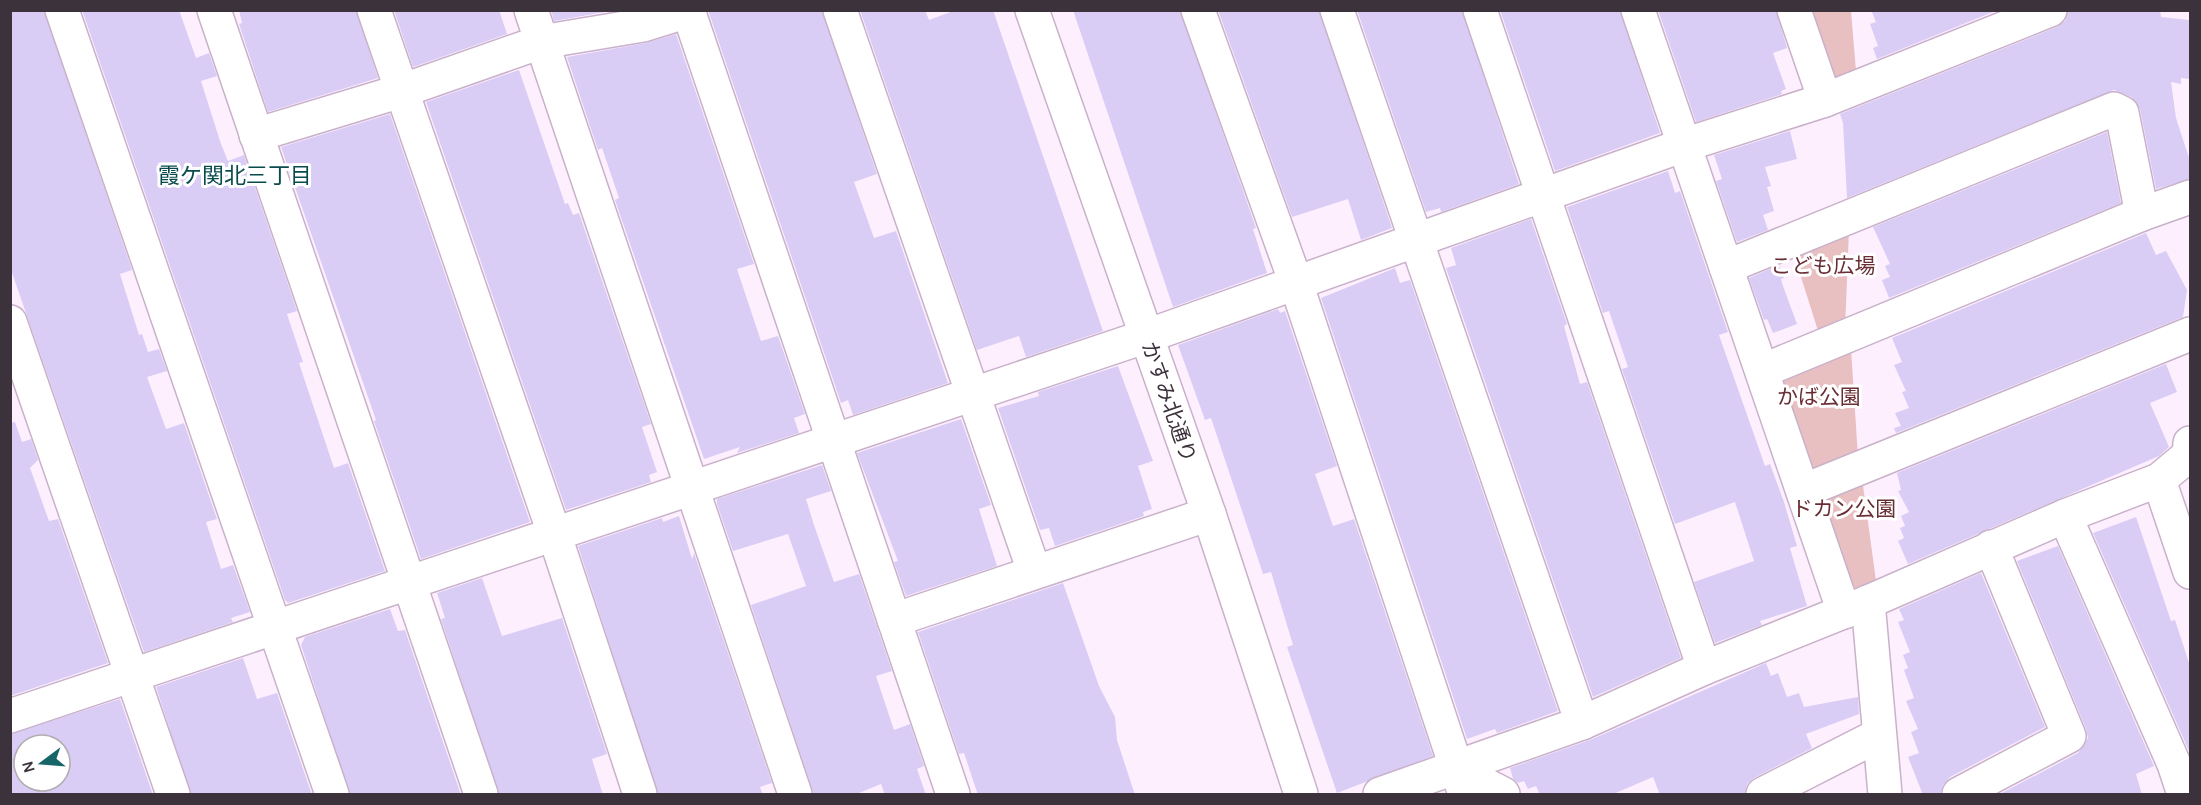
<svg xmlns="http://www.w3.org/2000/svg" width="2201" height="805" font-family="Karla,'Noto Sans JP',sans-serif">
  <rect width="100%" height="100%" fill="#feefff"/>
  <g fill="#e9c0c2">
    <polygon points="1807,11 1851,11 1856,71 1839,77 1827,74"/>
    <polygon points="1849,230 1845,329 1820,337 1793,252"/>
    <polygon points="1851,349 1858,457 1818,475 1808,469 1778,385 1786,373"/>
    <polygon points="1862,478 1876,581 1856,588 1846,584 1819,505 1825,493"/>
  </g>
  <g fill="#d9cdf5" fill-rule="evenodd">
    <polygon points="10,10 44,10 132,270 120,274 139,335 142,334 148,352 159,349 167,371 147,377 166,429 184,423 217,519 206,522 221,569 233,565 250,612 231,618 233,622 144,652 10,267"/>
    <polygon points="82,10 179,10 196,58 209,53 217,76 201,81 221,144 228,161 244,155 297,311 287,314 303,362 299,363 334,468 348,463 385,571 288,603 285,600"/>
    <polygon points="239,10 356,10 378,78 268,112 239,24 242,23"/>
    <polygon points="394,10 499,10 507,34 413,67"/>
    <polygon points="551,10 616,10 554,21"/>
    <polygon points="708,10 822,10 877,174 854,182 874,238 896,231 948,383 853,415 848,400 841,403"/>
    <polygon points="860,10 925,10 929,20 956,10 993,10 1103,331 1026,357 1019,336 977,350"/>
    <polygon points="1073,10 1180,10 1256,228 1253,229 1267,273 1173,307"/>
    <polygon points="1218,10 1319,10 1392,228 1361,240 1348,199 1292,217"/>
    <polygon points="1357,10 1462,10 1519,184 1441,212 1440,208 1426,212"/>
    <polygon points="1500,10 1620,10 1660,133 1555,171"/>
    <polygon points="1658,10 1776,10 1787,48 1773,53 1786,89 1781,91 1782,94 1696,122"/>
    <polygon points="1871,10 1998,10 1877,59 1873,48 1878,46 1870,24 1876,22"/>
    <polygon points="2068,10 2160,10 2161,17 2189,20 2190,79 2181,78 2181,84 2171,82 2176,118 2190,161 2190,179 2156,189 2140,109 2131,97 2114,90 1847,198 1843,123 1840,114 2057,27 2065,21"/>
    <polygon points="676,34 754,264 737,269 761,341 778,336 805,414 794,418 799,433 737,453 740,447 704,459 615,200 619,198 602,148 598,150 567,57 646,43"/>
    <polygon points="519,70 565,204 568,203 573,215 579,213 651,424 642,427 657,472 649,475 651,482 566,510 426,102"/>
    <polygon points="390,114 530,522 421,559 374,421 376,420 281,147"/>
    <polygon points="1790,131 1797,159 1765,167 1771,186 1767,187 1774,211 1763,215 1768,230 1737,242 1716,181 1722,179 1714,155"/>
    <polygon points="2107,132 2121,203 1889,298 1882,280 1890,277 1885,266 1890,264 1873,227"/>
    <polygon points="1668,171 1675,193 1680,191 1728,332 1719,335 1765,466 1770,464 1784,502 1797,546 1790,548 1807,606 1760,621 1762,625 1715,643 1694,582 1754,561 1735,502 1675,524 1622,369 1628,367 1609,311 1603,313 1567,207"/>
    <polygon points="1531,219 1567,324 1564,326 1580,384 1587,382 1681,658 1593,697 1446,268 1456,265 1451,248"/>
    <polygon points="2146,233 2156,255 2166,251 2187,290 2183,317 1896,433 1894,428 1901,426 1895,413 1909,408 1902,392 1906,391 1894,365 1902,362 1892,338"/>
    <polygon points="1779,265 1784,278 1781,279 1783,286 1797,324 1773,333 1767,319 1764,320 1749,278"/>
    <polygon points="1395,268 1400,283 1410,280 1558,711 1497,733 1495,729 1467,739 1321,298"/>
    <polygon points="1278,309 1280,313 1285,311 1337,466 1315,474 1333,526 1354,519 1433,756 1337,793 1287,647 1293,645 1271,572 1263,574 1211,418 1205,420 1178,345"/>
    <polygon points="2166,364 2177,392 2150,403 2169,447 2159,456 1908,564 1898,541 1904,538 1900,528 1905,526 1901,516 1909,512 1898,491 1901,490 1897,473"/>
    <polygon points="1118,366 1153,461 1138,466 1152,509 1143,512 1144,516 1055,546 1049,528 1040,530 998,408 1039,396 1038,392"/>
    <polygon points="961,419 991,505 979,509 997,566 906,596 894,562 898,561 857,453"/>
    <polygon points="15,422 22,442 31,439 38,460 30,468 49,521 58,519 108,663 10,696 10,423"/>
    <polygon points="822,465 831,491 806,499 814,525 834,582 859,574 892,671 876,676 894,730 910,724 924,766 917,769 926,795 885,795 881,784 854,795 814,795 751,605 806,586 788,534 733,551 717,504 717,499"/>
    <polygon points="679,516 692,559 694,553 772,783 760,787 763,795 658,795 578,546 662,518 663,522"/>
    <polygon points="2136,517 2171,621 2175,620 2190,666 2189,751 2093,533"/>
    <polygon points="2058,546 2154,766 2136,774 2142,795 1998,795 2078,753 2088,738 2086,729 2017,561"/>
    <polygon points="1981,573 2045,727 1950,777 1943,785 1940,795 1923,795 1908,757 1919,753 1911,732 1918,729 1906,701 1914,698 1904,670 1908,668 1903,655 1910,652 1898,622 1904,620 1899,609"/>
    <polygon points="482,578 502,636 562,618 607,754 592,759 603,795 499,795 441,619 445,618 437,593"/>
    <polygon points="1063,583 1099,686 1115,717 1117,740 1135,795 978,795 964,753 959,754 918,632"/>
    <polygon points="390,609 398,631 405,630 461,795 350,795 301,645 305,637"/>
    <polygon points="243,658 257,699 277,693 312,795 191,795 156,687"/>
    <polygon points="1766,663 1771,676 1778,673 1787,697 1799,693 1804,707 1858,697 1859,714 1806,734 1812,748 1754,778 1747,784 1745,795 1660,795 1653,777 1611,795 1540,795 1536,786 1528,789 1524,781 1518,783 1513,779 1510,768 1590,740"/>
    <path d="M120,699L153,795H10V734ZM24,745H60V781H24Z"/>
  </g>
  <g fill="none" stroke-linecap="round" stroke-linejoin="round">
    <g stroke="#c9b1ca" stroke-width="36">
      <g id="minor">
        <polyline points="62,10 332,794"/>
        <polyline points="214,10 481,794"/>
        <polyline points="374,10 554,533 640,794"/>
        <polyline points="531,10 795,794"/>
        <polyline points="688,10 953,794"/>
        <polyline points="840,10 1034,571"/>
        <polyline points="1198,10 1296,283 1465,794"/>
        <polyline points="1337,10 1582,723"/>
        <polyline points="1480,10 1704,668"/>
        <polyline points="1638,10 1844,612"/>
        <polyline points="1794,10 1825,100"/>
        <polyline points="256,135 401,91 541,42 643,25 688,11"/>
        <polyline points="1726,267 2114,109 2122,113 2142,214"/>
        <polyline points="10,322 173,794"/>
        <polyline points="1762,371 2142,214 2190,197"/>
        <polyline points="2190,443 2189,455 2159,480 2190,572"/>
        <polyline points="1803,491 2190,334"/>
        <polyline points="2065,516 2174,764 2184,794"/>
        <polyline points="1868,602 1885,794"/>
        <polyline points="894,620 1209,514"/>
        <polyline points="10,716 1147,336 1684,145 1825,100 2050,10"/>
        <polyline points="1455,769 1503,794"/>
        <polyline points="1380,794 1582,723 1704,668 1868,602 2065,516 2159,480"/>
        <polyline points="1763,794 1879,735"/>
        <polyline points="1959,794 2069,736 1991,547"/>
      </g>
    </g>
    <g stroke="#c9b1ca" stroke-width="36">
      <polyline id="tertiary" points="1032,10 1209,514 1301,794"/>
    </g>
    <use href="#minor" stroke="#fff" stroke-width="33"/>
    <use href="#tertiary" stroke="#fff" stroke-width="33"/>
  </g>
  <g text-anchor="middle" stroke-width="6" stroke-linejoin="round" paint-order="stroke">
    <g font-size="21" fill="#692d34" stroke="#fff">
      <text x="1823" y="273">こども広場</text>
      <text x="1819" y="404">かば公園</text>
      <text x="1844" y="516">ドカン公園</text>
    </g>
    <g font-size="21" fill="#3c323c" stroke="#fff">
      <text transform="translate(1169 402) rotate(71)" y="7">かすみ北通り</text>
    </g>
    <g font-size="22" fill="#094a4d" stroke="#fff">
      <text x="235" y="183">霞ケ関北三丁目</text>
    </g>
  </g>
  <rect width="2201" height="805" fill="none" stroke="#3c323c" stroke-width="24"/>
  <g transform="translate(42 763) rotate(254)"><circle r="28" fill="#ffffff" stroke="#b1adb1" stroke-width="1.5"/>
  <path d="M0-4.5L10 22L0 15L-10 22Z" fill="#166568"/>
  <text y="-9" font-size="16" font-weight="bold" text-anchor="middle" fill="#3c323c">N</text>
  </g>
</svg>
